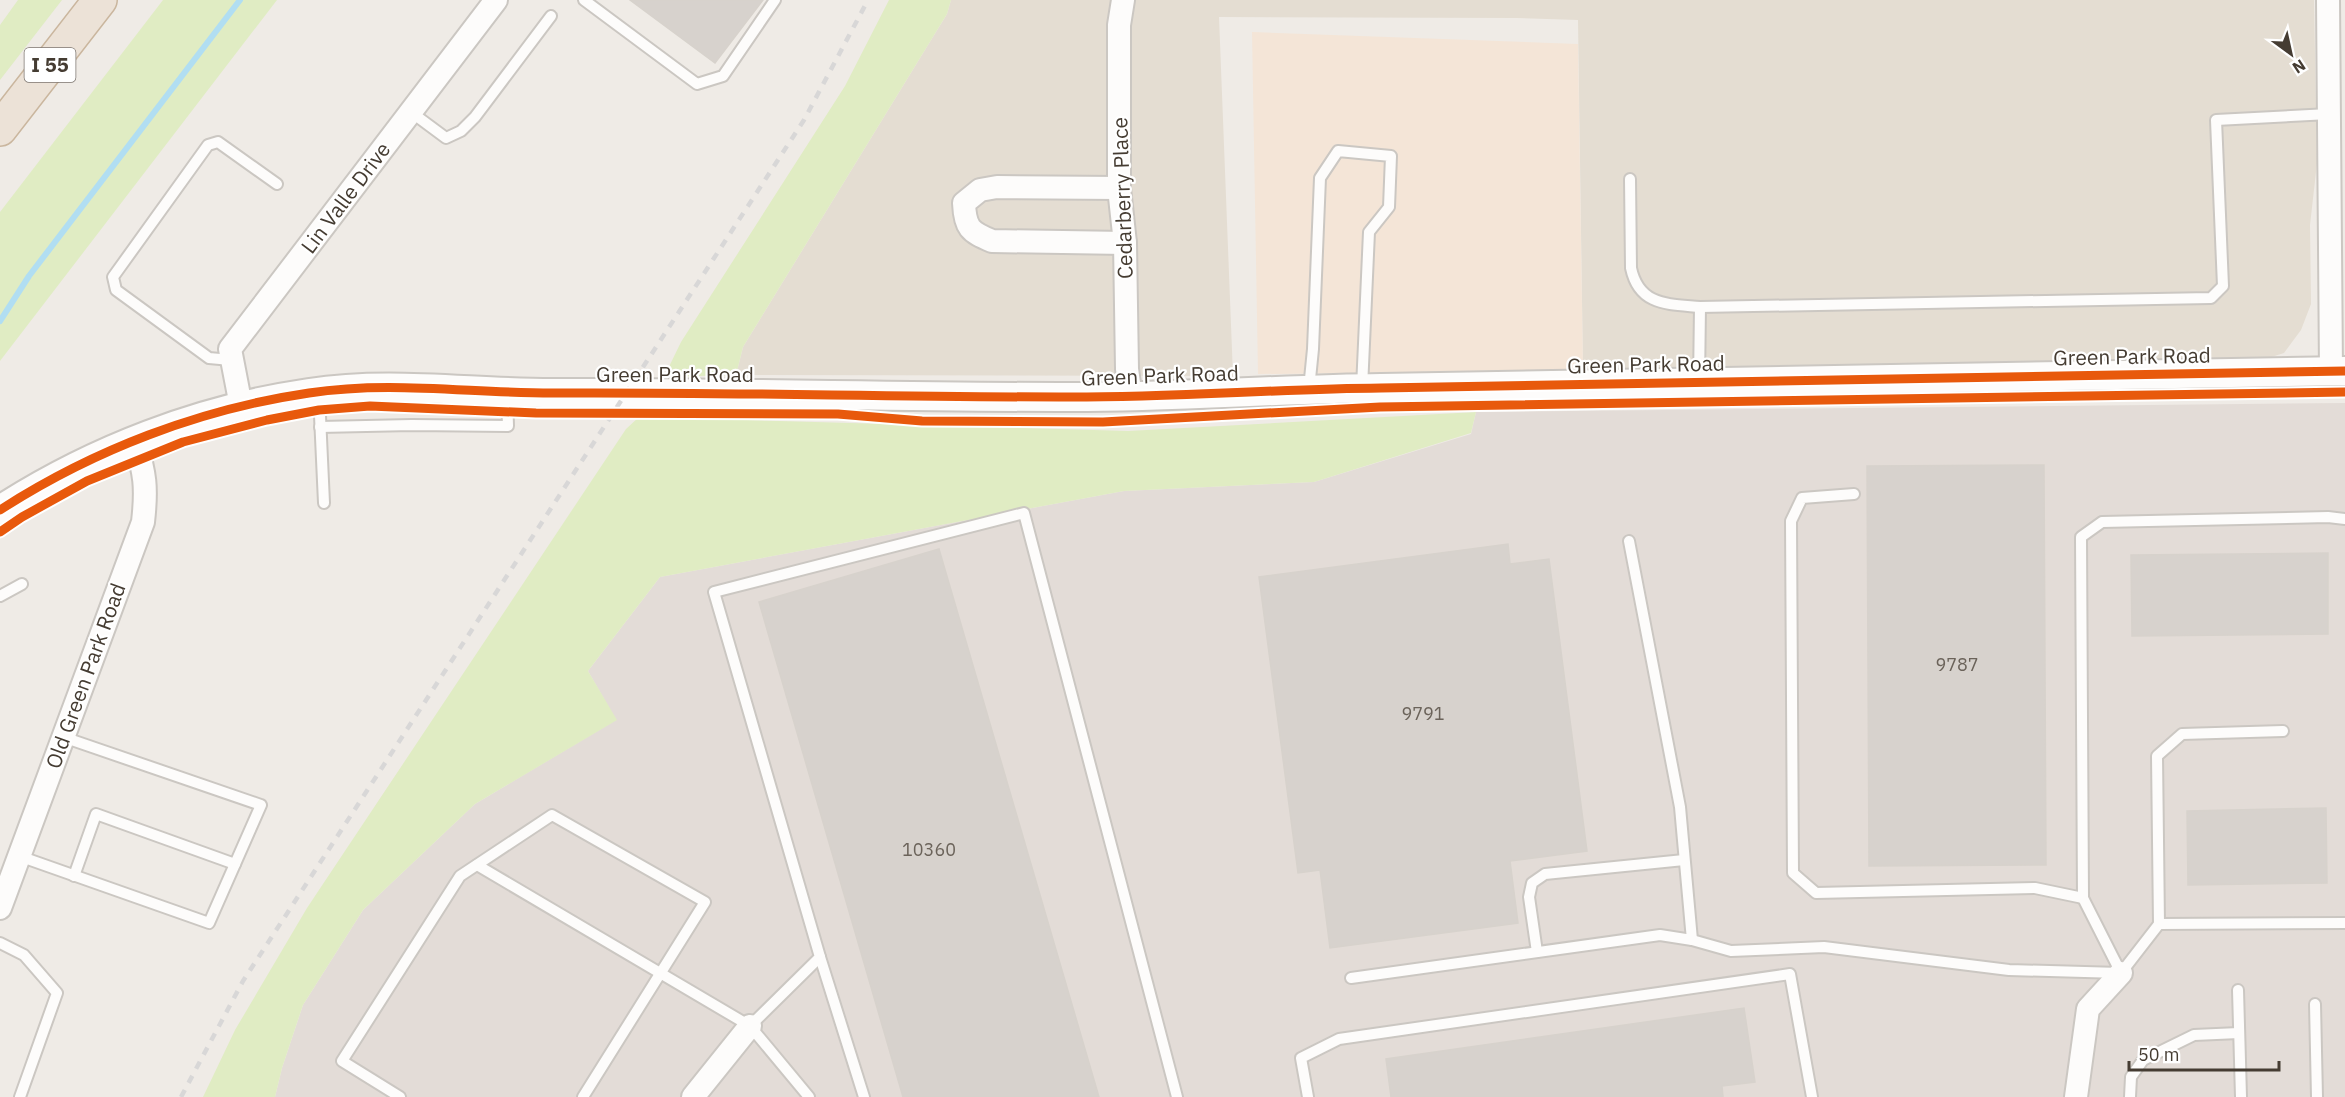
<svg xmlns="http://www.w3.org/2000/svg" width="2345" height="1097" font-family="'IBM Plex Sans',sans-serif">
  <rect width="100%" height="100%" fill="#efebe6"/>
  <polygon fill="#e4ddd2" points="951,0 2314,0 2317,163 2310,225 2311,304 2301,330 2284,353 2265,359 1583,371 1578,20 1517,18 1219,17 1233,376 736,375 743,347 947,14"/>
  <polygon fill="#f4e5d7" points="1252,32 1578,44 1583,371 1258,374"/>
  <polygon fill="#e3dcd7" points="2345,403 2345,1097 275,1097 282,1068 303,1005 363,910 475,804 616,720 588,671 660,577 1124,491 1314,482 1471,434 1476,412"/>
  <g fill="#e0ecc3">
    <polygon points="18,0 62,0 0,80 0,25"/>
    <polygon points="163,0 277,0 0,361 0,212"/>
    <polygon points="889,0 951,0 947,14 743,347 736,375 664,377 681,342 845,86"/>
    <polygon points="1476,412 1471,433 1314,482 1124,491 660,577 588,671 617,720 475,804 363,910 303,1005 282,1068 275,1097 203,1097 235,1030 307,908 626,429 639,417 1128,431"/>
  </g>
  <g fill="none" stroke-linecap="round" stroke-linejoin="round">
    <polyline stroke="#b1def2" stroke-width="6" points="0,321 29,276 240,0"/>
  </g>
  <g fill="#d7d2cd" stroke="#d7d2cc" stroke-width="1.5">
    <polygon points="630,0 763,0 715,63"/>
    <polygon points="2044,465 2046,865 1869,866 1867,466"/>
    <polygon points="1508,544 1510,564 1549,559 1587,851 1510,861 1518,923 1330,948 1320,870 1298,873 1259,577"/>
    <polygon points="939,549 1099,1097 903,1097 759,602"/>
    <polygon points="2328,553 2328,634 2132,636 2131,555"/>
    <polygon points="2326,808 2327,883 2188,885 2187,811"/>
    <polygon points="1744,1008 1755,1082 1722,1086 1723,1097 1391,1097 1386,1059"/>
  </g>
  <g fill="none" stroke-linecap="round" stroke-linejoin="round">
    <g stroke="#cbc7c2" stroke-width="14">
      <g id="service">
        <polyline points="584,0 697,84 723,76 775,0"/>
        <polyline points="411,112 446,138 461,131 475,117 551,16"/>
        <path d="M1630,179L1631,268C1639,306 1668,304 1700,307L2211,298L2223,286L2216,120L2329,114"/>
        <polyline points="231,360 209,358 116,290 113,277 208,145 218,142 277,184"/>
        <polyline points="1699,382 1700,307"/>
        <polyline points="1309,389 1313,349 1320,178 1338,151 1391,156 1389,207 1369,232 1362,388"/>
        <polyline points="319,394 324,503"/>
        <polyline points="320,427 412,425 508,426 507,393"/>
        <polyline points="1854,494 1802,498 1791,521 1793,873 1816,893 2035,888 2083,898"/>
        <polyline points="1629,541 1680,807 1692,940"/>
        <polyline points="0,596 22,584"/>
        <polyline points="19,856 209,923 261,805 63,737"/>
        <polyline points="477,865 750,1026 809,1097"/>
        <polyline points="74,876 96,814 235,864"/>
        <polyline points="2159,924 2157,756 2182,734 2283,731"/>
        <polyline points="0,943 24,955 57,993 20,1097"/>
        <polyline points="1537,952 1529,897 1532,883 1545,874 1684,860"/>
        <polyline points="820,957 864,1097"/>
        <polyline points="2121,973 2083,898 2081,537 2102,522 2328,517 2345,519"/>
        <polyline points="2121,973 2159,924 2345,923"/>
        <polyline points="1351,978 1660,935 1692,940 1731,951 1824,947 2009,970 2120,973"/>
        <polyline points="2238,990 2241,1097"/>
        <polyline points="2315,1004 2317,1097"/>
        <polyline points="750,1026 820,957 714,592 1024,513 1177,1097"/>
        <polyline points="400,1097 342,1061 460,876 552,815 705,902 583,1097"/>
        <polyline points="1308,1097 1301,1058 1339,1039 1790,974 1812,1097"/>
        <polyline points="2130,1097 2131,1077 2143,1060 2194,1035 2239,1033"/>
      </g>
    </g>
    <g stroke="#cbc7c2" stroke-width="26">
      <g id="minor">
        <polyline points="1123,0 1119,25 1119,188 1125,243 1127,369 1131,397"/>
        <polyline points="2328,0 2331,372"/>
        <path d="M1119,188L997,187L980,190L964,203C965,228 970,232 992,241L1125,243"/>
        <polyline points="241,406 230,349 496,0"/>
        <path d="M0,908L143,522C147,487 145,474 135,440"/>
        <polyline points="693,1097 750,1026"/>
        <polyline points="2076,1097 2088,1009 2121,973"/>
      </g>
    </g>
    <g stroke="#cbc7c2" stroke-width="32">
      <path id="tertiary" d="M0,510C93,450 200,409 309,393C392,380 476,394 559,393C726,392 892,397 1059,397C1166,398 1273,389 1381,388C1702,382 2024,377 2345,371"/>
    </g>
    <g stroke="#cab69e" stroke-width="36">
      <polyline id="motorway" points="0,129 100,0"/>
    </g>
    <use href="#service" stroke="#fdfcfb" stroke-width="10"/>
    <use href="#minor" stroke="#fdfcfb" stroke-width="22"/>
    <use href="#tertiary" stroke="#fdfcfb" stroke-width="28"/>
    <use href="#motorway" stroke="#ece2d7" stroke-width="33"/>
    <polyline stroke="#d8d7d7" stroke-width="4.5" stroke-dasharray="8 8" stroke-linecap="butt" points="181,1097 243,981 804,120 868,0"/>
    <g stroke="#fff" stroke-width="13">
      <g id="cycleway">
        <path d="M0,510C93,450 200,409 309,393C392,380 476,394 559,393C726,392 892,397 1059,397C1166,398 1273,389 1381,388C1702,382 2024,377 2345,371"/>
        <polyline points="0,532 22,517 87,481 183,442 267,420 319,410 370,406 536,413 838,414 922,421 1103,422 1380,407 2345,392"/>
      </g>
    </g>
    <use href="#cycleway" stroke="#e8590c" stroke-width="9"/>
  </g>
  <g text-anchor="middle" stroke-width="4.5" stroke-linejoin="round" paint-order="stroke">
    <g font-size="18" fill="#6b635a">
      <text x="1957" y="671">9787</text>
      <text x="1423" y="720">9791</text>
      <text x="929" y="856">10360</text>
    </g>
    <rect fill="#fff" stroke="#7d7670" stroke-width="1.5" x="24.5" y="48" width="51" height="34" rx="4.5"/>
    <g font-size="20" font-weight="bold" fill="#453c32">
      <text x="50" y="72">I 55</text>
    </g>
    <g font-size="21" fill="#453c32" stroke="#fff">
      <text transform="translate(346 198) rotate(-53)" y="7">Lin Valle Drive</text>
      <text transform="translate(1123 198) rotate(-92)" y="7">Cedarberry Place</text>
      <text transform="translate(2132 357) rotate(-1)" y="7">Green Park Road</text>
      <text transform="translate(1646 365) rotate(-1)" y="7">Green Park Road</text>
      <text x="675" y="382">Green Park Road</text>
      <text transform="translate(1160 376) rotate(-2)" y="7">Green Park Road</text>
      <text transform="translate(86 676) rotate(-70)" y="7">Old Green Park Road</text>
    </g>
  </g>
  <g transform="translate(2291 54) rotate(147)" stroke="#ffffff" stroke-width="4.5" paint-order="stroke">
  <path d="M0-4.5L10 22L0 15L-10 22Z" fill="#453c32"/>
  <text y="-9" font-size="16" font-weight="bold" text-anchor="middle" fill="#453c32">N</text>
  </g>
  <path d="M2129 1061v9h150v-9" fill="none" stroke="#453c32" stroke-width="3"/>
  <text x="2138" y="1061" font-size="18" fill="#453c32" stroke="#ffffff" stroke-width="4.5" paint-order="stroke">50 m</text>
</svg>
